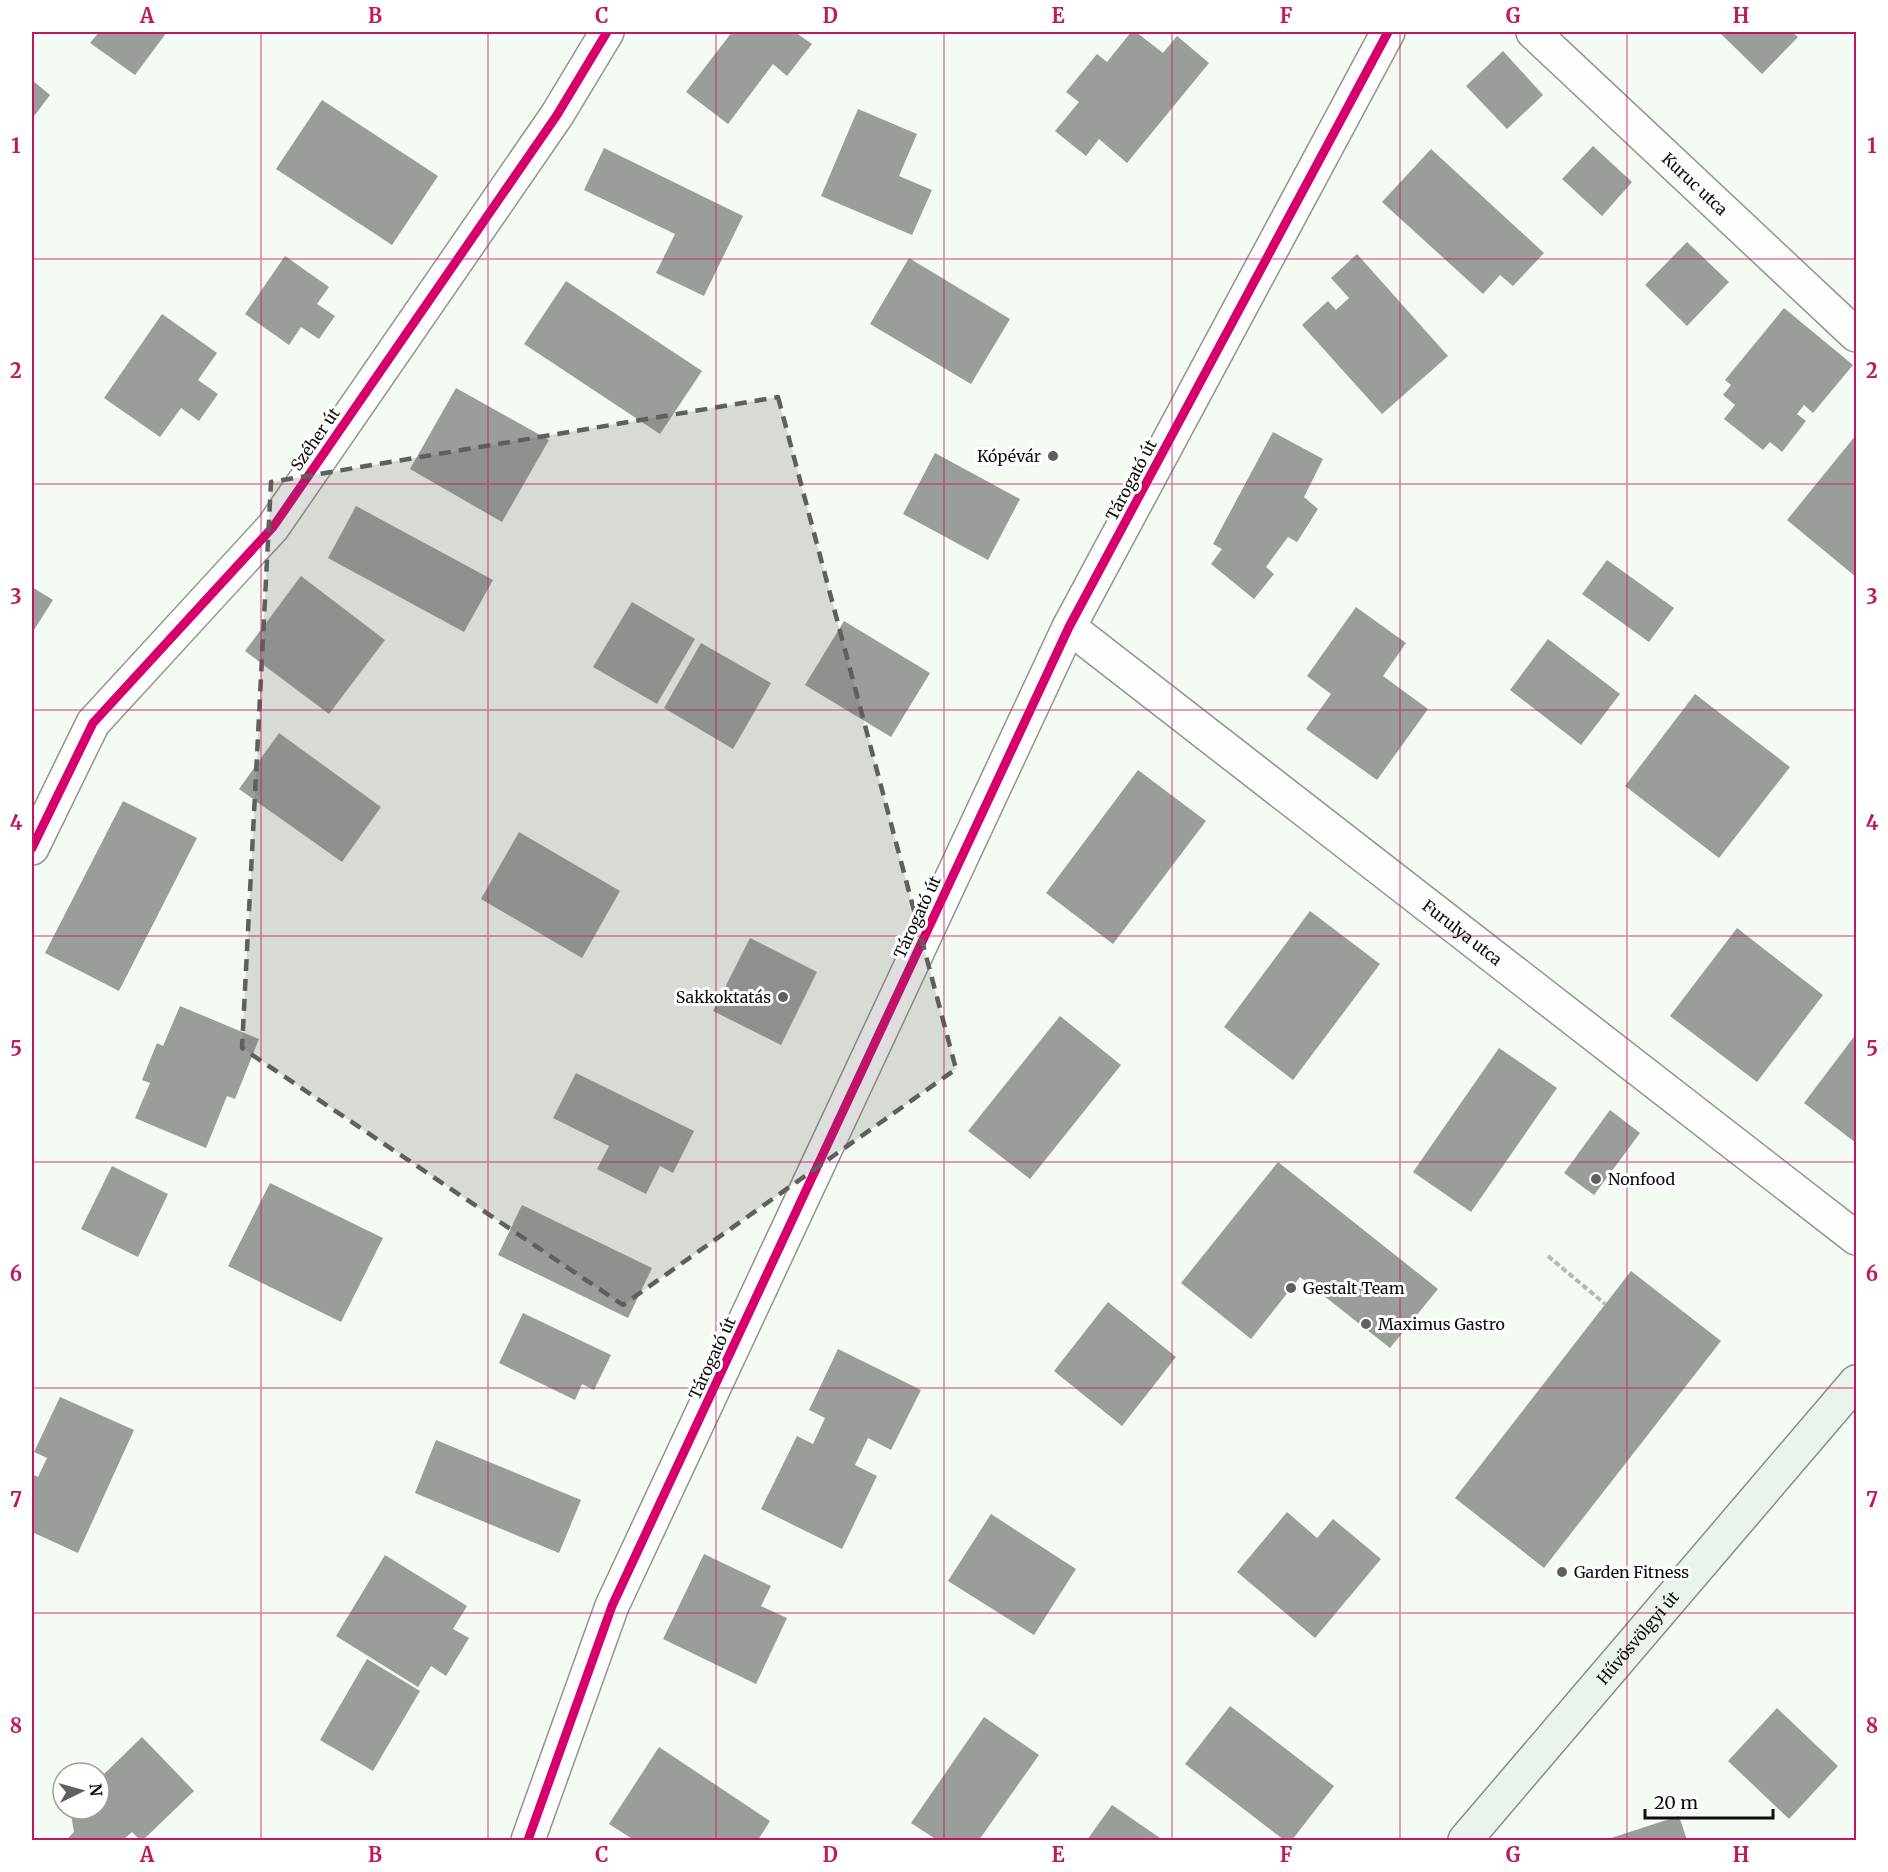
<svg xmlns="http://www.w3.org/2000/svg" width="1888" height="1872" font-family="Merriweather,serif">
  <rect width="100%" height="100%" fill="#f4fbf2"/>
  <g fill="#9a9e98">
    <polygon points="99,32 167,32 135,75 90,43"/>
    <polygon points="732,32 795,32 812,44 787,76 773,64 728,124 686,92"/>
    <polygon points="1131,32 1136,32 1163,53 1177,36 1209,63 1127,163 1099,139 1086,156 1055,131 1079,102 1066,92 1097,54 1107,62"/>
    <polygon points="1719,32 1792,32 1798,37 1762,74"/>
    <polygon points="1503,51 1543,95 1507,129 1466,86"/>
    <polygon points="32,80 50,95 32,119"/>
    <polygon points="322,100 438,176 392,245 276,169"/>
    <polygon points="858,109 917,134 899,176 932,190 912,235 821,196"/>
    <polygon points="1593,146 1632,182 1602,216 1562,179"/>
    <polygon points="604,148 743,216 704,296 656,273 675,234 584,190"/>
    <polygon points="1431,149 1544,253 1513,286 1500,275 1483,294 1382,202"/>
    <polygon points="1687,242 1729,282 1687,326 1645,285"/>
    <polygon points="1357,254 1448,356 1382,414 1302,325 1328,301 1336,310 1349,298 1331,278"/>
    <polygon points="285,256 329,287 317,304 335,316 319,339 301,327 289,345 245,314"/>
    <polygon points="909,258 1010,319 971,384 870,324"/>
    <polygon points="566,281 702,371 660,434 524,344"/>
    <polygon points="1784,308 1853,365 1813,413 1804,405 1797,414 1806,421 1782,452 1770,442 1763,450 1724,419 1735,405 1723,395 1731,385 1725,380"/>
    <polygon points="162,314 217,353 198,380 218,394 199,421 181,408 160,437 104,398"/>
    <polygon points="456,388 549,440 502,522 410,469"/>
    <polygon points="1273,432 1323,459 1304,497 1318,509 1297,542 1288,537 1266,567 1274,574 1254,599 1211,564 1222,549 1213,544"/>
    <polygon points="1856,435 1856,577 1787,520"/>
    <polygon points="935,453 1020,499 988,560 903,514"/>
    <polygon points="356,506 493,580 464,632 328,558"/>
    <polygon points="1607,560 1674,608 1649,642 1582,594"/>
    <polygon points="301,576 385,640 329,714 245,651"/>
    <polygon points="32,587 53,600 32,633"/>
    <polygon points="632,602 695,639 657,704 593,667"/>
    <polygon points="1356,607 1406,643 1383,676 1428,709 1377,780 1306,729 1331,694 1307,676"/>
    <polygon points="844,621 930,673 891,737 805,685"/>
    <polygon points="1548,639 1620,694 1581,745 1510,690"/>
    <polygon points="701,643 771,683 733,749 664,708"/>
    <polygon points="1695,694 1790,767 1719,858 1625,786"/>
    <polygon points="279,733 381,807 342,862 239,789"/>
    <polygon points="1138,770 1206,821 1113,944 1046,893"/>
    <polygon points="123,801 197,838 119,991 45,953"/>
    <polygon points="519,832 620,891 582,958 481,899"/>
    <polygon points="1310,911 1380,964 1293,1080 1224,1027"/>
    <polygon points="1737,928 1823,995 1757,1082 1670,1016"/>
    <polygon points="750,938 817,972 781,1045 713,1011"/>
    <polygon points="180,1006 259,1039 235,1099 227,1096 206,1148 135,1118 150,1083 142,1080 157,1043 163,1046"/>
    <polygon points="1060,1016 1121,1065 1030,1179 968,1131"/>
    <polygon points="1856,1034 1856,1143 1804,1103"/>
    <polygon points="1499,1048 1557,1088 1471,1212 1413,1172"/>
    <polygon points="576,1073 694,1131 673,1173 660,1166 646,1194 597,1169 609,1146 553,1118"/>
    <polygon points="1610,1110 1640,1133 1594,1195 1564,1173"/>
    <polygon points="1278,1162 1438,1289 1390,1348 1300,1277 1251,1339 1181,1283"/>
    <polygon points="112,1166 168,1194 138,1257 81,1229"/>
    <polygon points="270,1183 383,1238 341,1322 228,1266"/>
    <polygon points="522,1205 652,1268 628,1318 498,1255"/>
    <polygon points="1631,1271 1721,1341 1544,1568 1455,1498"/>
    <polygon points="1108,1302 1176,1357 1122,1426 1054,1371"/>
    <polygon points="523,1313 611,1355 594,1390 582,1384 575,1400 499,1363"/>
    <polygon points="838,1349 921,1390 891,1450 868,1438 855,1465 877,1476 842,1549 761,1509 797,1436 813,1444 825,1418 809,1410"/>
    <polygon points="60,1397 134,1430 78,1553 32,1532 32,1474 38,1477 47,1458 34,1452"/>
    <polygon points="436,1440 581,1500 559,1553 415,1493"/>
    <polygon points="1287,1512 1317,1538 1333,1519 1381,1559 1315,1638 1237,1572"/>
    <polygon points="991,1514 1076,1569 1034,1635 948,1581"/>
    <polygon points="704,1554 771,1586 761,1606 787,1618 756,1684 663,1639"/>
    <polygon points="385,1555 467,1606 453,1629 469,1638 446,1676 431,1666 418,1687 336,1636"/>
    <polygon points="367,1659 420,1691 373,1771 320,1740"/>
    <polygon points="1230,1706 1334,1786 1292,1840 1284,1840 1185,1764"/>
    <polygon points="1777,1708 1838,1766 1789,1819 1728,1761"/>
    <polygon points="984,1717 1039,1755 979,1840 937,1840 911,1823"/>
    <polygon points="142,1737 194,1791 143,1840 140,1840 132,1832 123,1840 66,1840 74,1832 70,1809 99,1809 99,1779"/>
    <polygon points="659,1747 770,1821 758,1840 634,1840 609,1824"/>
    <polygon points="1112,1805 1163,1840 1087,1840"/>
    <polygon points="1679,1816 1687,1840 1605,1840"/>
  </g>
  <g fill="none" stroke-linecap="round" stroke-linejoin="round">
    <g stroke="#919490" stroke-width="36">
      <g id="street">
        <path id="s1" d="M1533,32L1856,335"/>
        <path id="s2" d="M1069,627L1856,1238"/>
        <polyline points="32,848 93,723 273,527 557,115 607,32"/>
        <polyline points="528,1840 612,1606 1069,627 1388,32"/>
      </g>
    </g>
    <g stroke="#888b87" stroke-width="36">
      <g id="secondary">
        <path id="s3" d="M1465,1840L1856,1382"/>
      </g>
    </g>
    <polyline stroke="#b7b8b6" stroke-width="4" stroke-dasharray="6 3" stroke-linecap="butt" points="1548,1256 1605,1304"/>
    <use href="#street" stroke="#fdfefd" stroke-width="33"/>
    <use href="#secondary" stroke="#ebf4ea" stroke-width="33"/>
    <g stroke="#fff" stroke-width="13">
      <g id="cycleway">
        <polyline points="32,848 93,723 273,527 557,115 607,32"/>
        <polyline points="528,1840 612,1606 1069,627 1388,32"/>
      </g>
    </g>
    <use href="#cycleway" stroke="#d6006c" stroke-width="9"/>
  </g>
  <path fill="#5e605d" fill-opacity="0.2" stroke="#5e605d" stroke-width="4.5" stroke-dasharray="12 8" stroke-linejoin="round" d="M778,397L956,1069L623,1305L242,1048L271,482Z"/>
  <path fill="none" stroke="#c2185b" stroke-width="1.5" stroke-opacity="0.55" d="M261,32V1840M488,32V1840M716,32V1840M944,32V1840M1172,32V1840M1400,32V1840M1627,32V1840M32,259H1856M32,484H1856M32,710H1856M32,936H1856M32,1162H1856M32,1388H1856M32,1613H1856"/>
  <g fill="#5e605d" stroke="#fff" stroke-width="2">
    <circle cx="1053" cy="456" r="6"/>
    <circle cx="783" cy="997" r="6"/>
    <circle cx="1596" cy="1179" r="6"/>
    <circle cx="1291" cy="1288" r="6"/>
    <circle cx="1366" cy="1324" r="6"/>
    <circle cx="1562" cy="1572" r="6"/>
  </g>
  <g text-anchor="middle" stroke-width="6" stroke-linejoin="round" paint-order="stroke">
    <g font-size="16" fill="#0d0d0d" stroke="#fff">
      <text dy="6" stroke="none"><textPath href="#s1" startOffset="222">Kuruc utca</textPath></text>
      <text transform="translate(315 439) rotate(-55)" y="6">Széher út</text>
      <text transform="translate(1131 480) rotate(-62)" y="6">Tárogató út</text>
      <text transform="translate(917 917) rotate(-65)" y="6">Tárogató út</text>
      <text dy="6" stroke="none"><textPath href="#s2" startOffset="498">Furulya utca</textPath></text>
      <text transform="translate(712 1358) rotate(-65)" y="6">Tárogató út</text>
      <text dy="6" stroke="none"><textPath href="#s3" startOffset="266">Hűvösvölgyi út</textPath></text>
    </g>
    <g font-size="16" fill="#0d0d0d" stroke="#fff" text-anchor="start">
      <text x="1041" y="462" text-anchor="end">Kópévár</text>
      <text x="771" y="1003" text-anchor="end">Sakkoktatás</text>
      <text x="1608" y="1185">Nonfood</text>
      <text x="1303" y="1294">Gestalt Team</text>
      <text x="1378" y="1330">Maximus Gastro</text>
      <text x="1574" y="1578">Garden Fitness</text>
    </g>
  </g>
  <rect width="1888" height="1872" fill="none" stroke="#ffffff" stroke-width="66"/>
  <g transform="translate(81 1791) rotate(85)"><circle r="28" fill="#ffffff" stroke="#9e9e9e" stroke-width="1.5"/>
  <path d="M0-4.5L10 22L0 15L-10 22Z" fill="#5e605d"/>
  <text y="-9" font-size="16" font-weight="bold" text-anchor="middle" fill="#0d0d0d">N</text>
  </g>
  <path d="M1645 1809v9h128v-9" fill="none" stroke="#0d0d0d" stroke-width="3"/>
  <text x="1654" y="1809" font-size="18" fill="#0d0d0d" stroke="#ffffff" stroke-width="4.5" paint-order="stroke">20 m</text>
  <rect x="33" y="33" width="1822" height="1806" fill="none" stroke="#c2185b" stroke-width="2"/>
  <g font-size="20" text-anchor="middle" font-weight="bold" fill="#c2185b">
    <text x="147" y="23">A</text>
    <text x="375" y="23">B</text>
    <text x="602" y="23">C</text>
    <text x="830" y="23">D</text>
    <text x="1058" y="23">E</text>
    <text x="1286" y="23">F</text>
    <text x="1513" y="23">G</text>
    <text x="1741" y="23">H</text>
    <text x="16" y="153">1</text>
    <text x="1872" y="153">1</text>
    <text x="16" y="378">2</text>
    <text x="1872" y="378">2</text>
    <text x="16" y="604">3</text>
    <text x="1872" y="604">3</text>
    <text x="16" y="830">4</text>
    <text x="1872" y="830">4</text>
    <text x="16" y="1056">5</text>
    <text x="1872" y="1056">5</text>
    <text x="16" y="1281">6</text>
    <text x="1872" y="1281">6</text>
    <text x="16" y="1507">7</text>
    <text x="1872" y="1507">7</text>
    <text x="16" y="1733">8</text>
    <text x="1872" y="1733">8</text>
    <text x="147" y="1862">A</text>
    <text x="375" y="1862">B</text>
    <text x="602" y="1862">C</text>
    <text x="830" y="1862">D</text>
    <text x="1058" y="1862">E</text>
    <text x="1286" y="1862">F</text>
    <text x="1513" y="1862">G</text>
    <text x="1741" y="1862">H</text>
  </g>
</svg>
